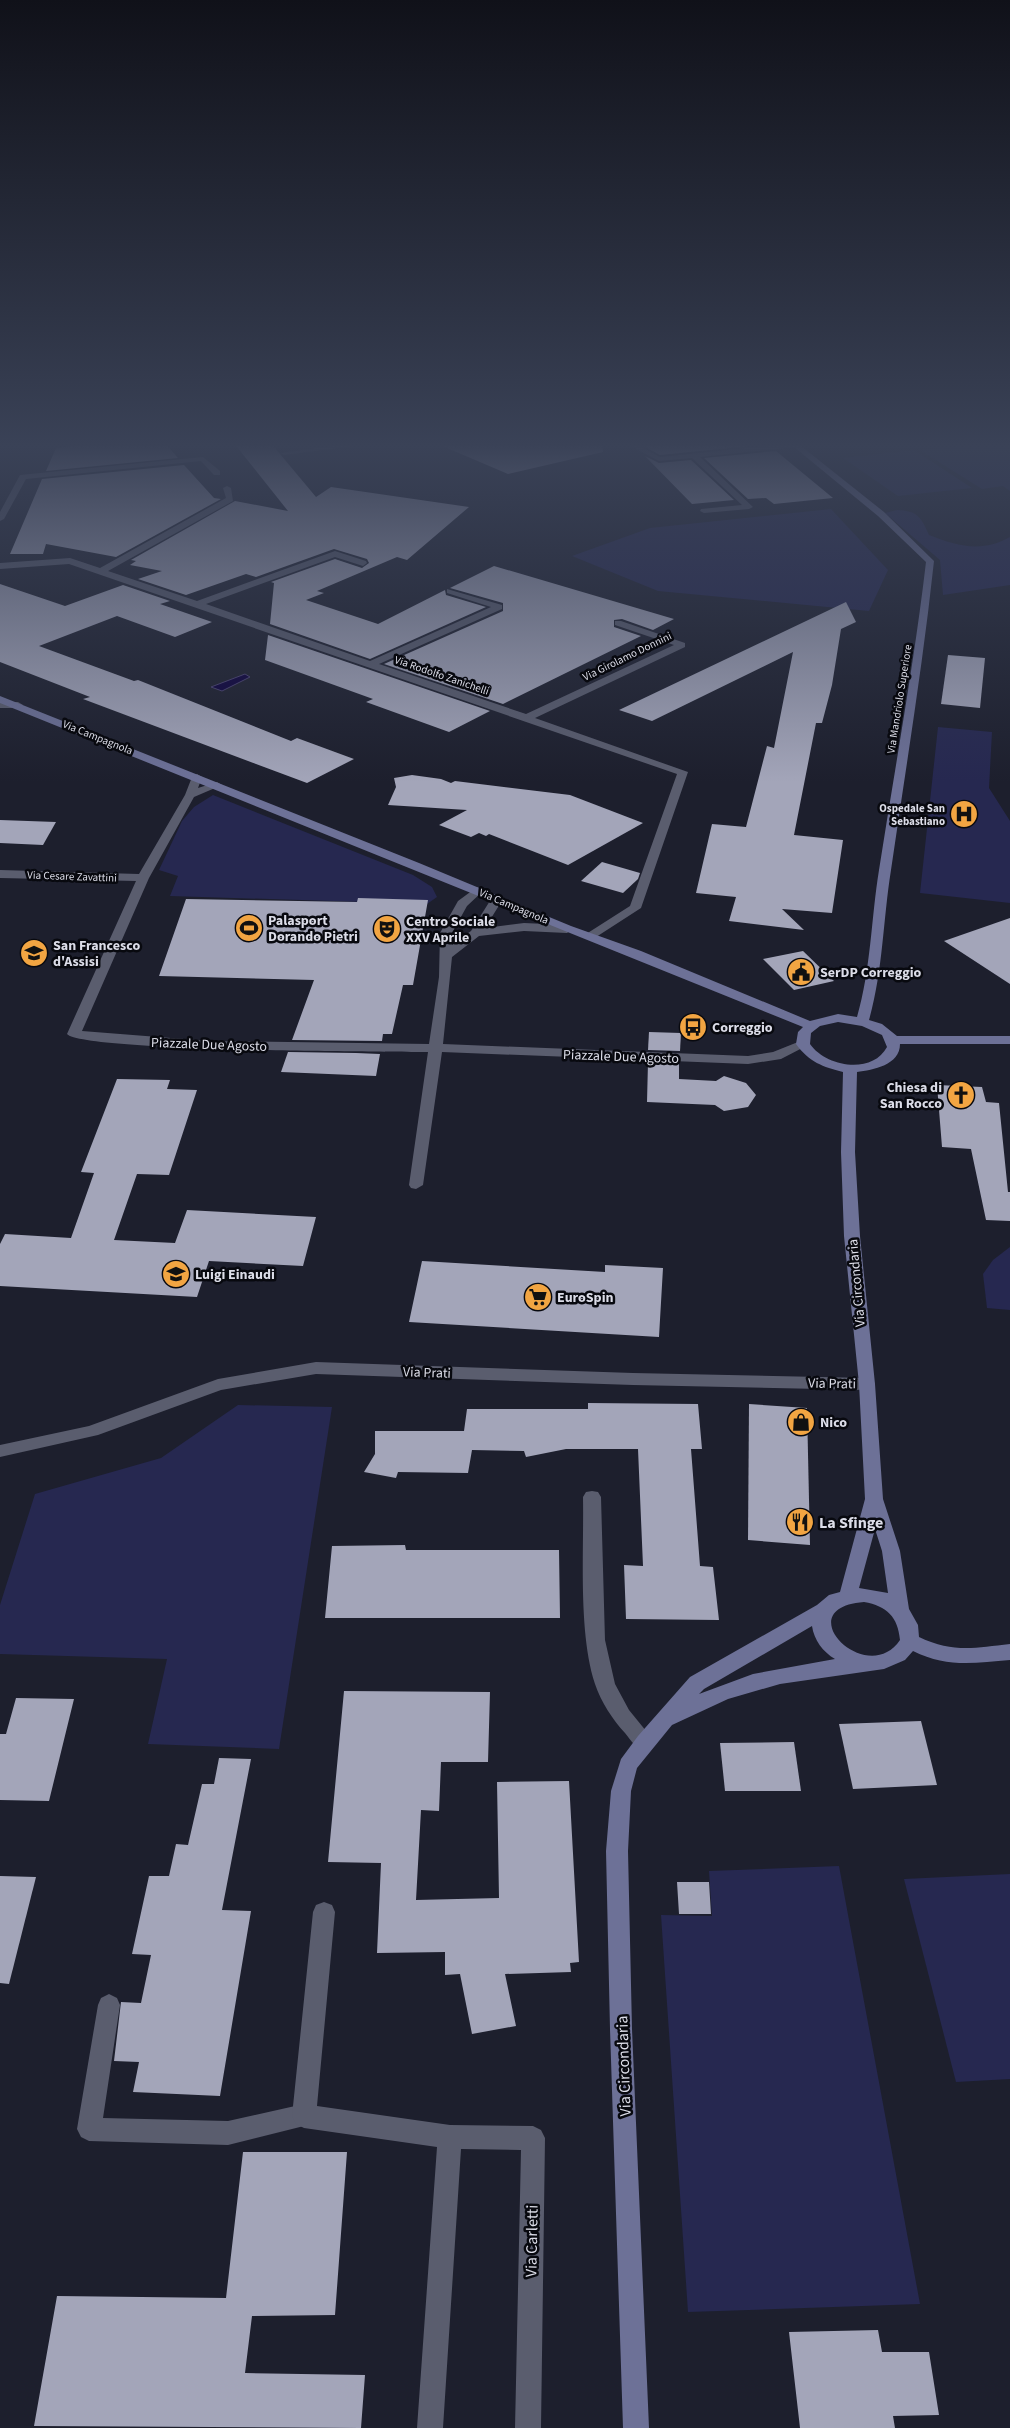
<svg xmlns="http://www.w3.org/2000/svg" width="1010" height="2428" font-family="'Source Sans 3',sans-serif">
  <rect width="100%" height="100%" fill="#1d1f2d"/>
  <g fill="#262850">
    <polygon points="994,442 1010,442 1010,491 1003,486 982,489 920,450"/>
    <polygon points="914,450 972,488 898,496 843,458"/>
    <polygon points="831,509 888,570 869,611 658,591 572,556 650,528"/>
    <path d="M897,510C918,511 921,517 929,535C957,546 982,553 1010,537V585L943,595L940,560L885,513Z"/>
    <polygon points="938,727 992,732 989,788 1010,821 1010,903 920,893"/>
    <polygon points="213,795 413,875 432,887 437,897 427,904 170,896 178,876 159,870 182,821 194,807"/>
    <polygon points="1010,1247 1010,1310 987,1308 983,1274 993,1260"/>
    <polygon points="238,1405 332,1407 279,1749 148,1744 167,1659 0,1654 0,1605 35,1494 161,1458"/>
    <polygon points="839,1866 920,2304 688,2312 661,1915 712,1916 709,1871"/>
    <polygon points="1010,1874 1010,2079 956,2082 904,1879"/>
  </g>
  <polygon fill="#0c003c" stroke="#4a4270" points="245,674 250,677 222,691 211,687"/>
  <g fill="#a3a5b9">
    <polygon points="69,442 164,442 178,458 46,471 56,448 73,446"/>
    <polygon points="233,442 270,442 316,497 331,487 469,507 407,560 397,557 317,591 324,593 306,600 378,624 445,590 446,595 486,607 370,659 270,624 274,583 271,582 335,559 362,568 369,563 367,559 334,549 256,577 246,574 186,595 138,579 162,571 130,565 136,561 131,560 235,501 288,511"/>
    <polygon points="433,442 602,442 603,452 508,474"/>
    <polygon points="636,442 765,442 768,444 660,455"/>
    <polygon points="776,451 833,498 774,504 766,498 748,499 704,458"/>
    <polygon points="645,456 659,463 691,460 734,500 692,504"/>
    <polygon points="184,465 214,498 221,499 116,557 46,544 43,554 10,554 42,479"/>
    <polygon points="494,566 674,619 653,630 622,619 614,620 614,627 641,636 503,704 384,664 503,611 503,603 450,588"/>
    <polygon points="0,584 65,606 123,585 170,601 160,604 212,622 175,637 117,616 39,646 134,681 138,680 291,741 297,738 354,759 307,783 83,699 90,697 0,662"/>
    <polygon points="846,602 856,622 841,629 832,685 822,723 816,723 794,835 843,840 832,913 782,909 804,930 729,921 736,897 696,893 712,824 746,827 767,746 774,748 793,652 652,721 619,710"/>
    <polygon points="268,635 490,711 449,732 366,702 373,699 265,660"/>
    <polygon points="948,655 985,658 980,708 941,704"/>
    <polygon points="412,775 441,779 451,783 455,781 570,795 643,823 568,865 489,834 486,836 479,833 471,837 439,825 467,810 388,805 396,787 394,778"/>
    <polygon points="0,820 56,822 43,845 0,843"/>
    <polygon points="602,862 640,873 638,879 623,893 581,881"/>
    <polygon points="358,898 428,900 413,985 403,985 392,1034 383,1034 382,1041 292,1040 314,980 159,976 186,899 357,902"/>
    <polygon points="1010,918 1010,984 944,941"/>
    <polygon points="803,951 834,981 794,990 763,959"/>
    <polygon points="649,1032 681,1033 680,1051 648,1050"/>
    <polygon points="288,1052 356,1053 380,1054 376,1076 281,1072"/>
    <polygon points="648,1062 679,1063 679,1079 716,1081 724,1076 746,1083 756,1095 748,1107 724,1111 715,1105 647,1102"/>
    <polygon points="117,1079 170,1080 167,1089 197,1090 169,1175 137,1174 114,1240 175,1243 187,1210 316,1217 303,1266 209,1261 197,1297 0,1286 0,1244 5,1234 71,1238 94,1173 81,1172"/>
    <polygon points="937,1085 982,1087 986,1102 999,1103 1008,1192 1010,1192 1010,1221 986,1220 971,1149 942,1147"/>
    <polygon points="422,1261 605,1272 605,1265 663,1268 659,1337 409,1322"/>
    <polygon points="588,1403 698,1404 702,1449 691,1449 700,1566 713,1567 719,1620 626,1619 624,1565 643,1566 638,1449 566,1449 526,1457 524,1451 472,1450 468,1473 398,1472 396,1478 364,1472 375,1454 375,1431 464,1431 467,1409 588,1409"/>
    <polygon points="749,1404 807,1408 810,1545 748,1540"/>
    <polygon points="405,1545 406,1550 559,1550 560,1618 325,1618 332,1546"/>
    <polygon points="344,1691 490,1692 488,1762 441,1762 439,1811 421,1810 416,1900 499,1898 497,1782 569,1781 579,1962 570,1963 571,1972 505,1974 516,2026 472,2034 460,1974 445,1975 445,1952 377,1953 381,1863 328,1862"/>
    <polygon points="16,1698 74,1699 49,1801 0,1800 0,1734 6,1734"/>
    <polygon points="921,1721 937,1785 853,1789 839,1724"/>
    <polygon points="794,1742 801,1791 725,1791 720,1743"/>
    <polygon points="219,1758 251,1759 222,1910 251,1911 220,2096 133,2092 139,2062 114,2061 121,2002 141,2003 151,1955 132,1954 149,1876 169,1876 176,1844 188,1845 202,1784 214,1784"/>
    <polygon points="0,1876 36,1877 9,1984 0,1983"/>
    <polygon points="677,1882 709,1882 711,1914 679,1914"/>
    <polygon points="243,2152 347,2152 335,2315 252,2316 245,2373 365,2375 361,2428 34,2426 57,2296 226,2298"/>
    <polygon points="878,2330 882,2352 929,2352 939,2415 893,2416 895,2428 800,2428 789,2332"/>
  </g>
  <g fill="none" stroke-linecap="round" stroke-linejoin="round">
    <polygon fill="#5a5d6e" fill-rule="evenodd" points="109,1994 117,1998 120,2005 103,2118 228,2121 304,2104 312,2108 316,2116 312,2124 228,2145 89,2141 81,2137 77,2129 98,2005 101,1998"/>
    <g fill="#5a5d6e" fill-rule="evenodd">
      <polygon points="362,442 385,442 284,455 280,453"/>
      <polygon points="623,442 632,442 660,457 796,443 800,445 796,447 700,457 753,507 749,509 704,513 700,511 701,509 742,505 692,458 659,461"/>
      <polygon points="203,457 220,471 220,475 214,475 201,461 26,479 4,519 0,521 0,512 20,475"/>
      <polygon points="227,486 231,488 233,501 108,571 197,601 335,551 366,561 367,563 363,566 335,557 206,604 370,661 491,607 447,593 447,589 502,605 502,609 379,664 526,714 674,645 615,625 615,621 621,621 685,643 685,647 535,718 688,772 641,908 593,939 589,940 583,936 630,906 677,774 69,564 0,569 0,563 70,558 100,568 226,498 223,488"/>
      <polygon points="0,702 18,702 23,705 18,708 0,708"/>
      <path d="M197,774L202,777L198,788L217,782L222,785L194,797L149,878L82,1031L209,1041L429,1044L439,977L440,933L458,901L477,887L483,891L467,906L452,933V945L471,931L493,896L497,895L503,899L485,928L524,923L567,925L573,929L567,933L524,931L479,936L452,957L443,1044L748,1056L773,1052L803,1040L810,1044L781,1059L748,1064L442,1052L423,1185L416,1189L411,1188L409,1185L428,1052C386,1052 81,1051 67,1034L136,881L0,878V870L139,874L185,795L192,777Z"/>
      <polygon points="316,1362 633,1373 867,1378 873,1380 875,1384 873,1388 867,1390 633,1385 316,1374 221,1390 98,1435 0,1457 0,1445 89,1426 218,1379"/>
      <path d="M592,1491L598,1492L601,1497L605,1640L615,1684L629,1710L655,1742L652,1748C638,1753 633,1743 625,1733C613,1720 601,1702 595,1684C578,1632 584,1553 583,1497L586,1492Z"/>
      <polygon points="324,1902 332,1905 335,1912 317,2106 450,2125 533,2126 541,2130 545,2138 541,2428 515,2428 521,2150 461,2149 443,2428 417,2428 437,2147 304,2128 296,2124 292,2116 313,1912 316,1905"/>
    </g>
    <path fill="#6d7197" fill-rule="evenodd" d="M788,442H796L884,512L934,561C923,664 906,767 891,870C883,920 883,971 869,1020L882,1024L897,1036H1010V1044H900C900,1065 873,1070 857,1072L855,1152L860,1236L875,1384L883,1499L900,1551L909,1609L918,1625L919,1637C953,1653 974,1648 1010,1644V1660C974,1663 947,1668 913,1651L905,1660L884,1669L780,1684L728,1699L672,1725L637,1768L631,1791L628,1851L632,2029L649,2428H623L610,2029L606,1851L611,1791L621,1759L638,1736L690,1677L817,1605L829,1595L840,1592L865,1499L859,1384L844,1236L841,1152L843,1072C823,1067 809,1062 796,1044L798,1032L803,1027L0,703V696L419,863L571,926L641,951L810,1021L838,1014L857,1017C871,969 871,919 879,870C895,767 914,665 926,562L878,516ZM838,1022L862,1026L882,1035L887,1047C872,1075 826,1067 810,1044L811,1033L820,1026ZM875,1529L882,1551L888,1593L859,1588ZM864,1602C887,1606 898,1617 900,1640C867,1689 786,1608 864,1602ZM812,1626C814,1640 823,1652 835,1659L753,1674L699,1694L704,1689Z"/>
  </g>
  <linearGradient id="sky" x2="0" y2="1"><stop stop-color="#101119"/><stop offset="0.57" stop-color="#3a4257"/><stop offset="1" stop-color="#3a4257" stop-opacity="0"/></linearGradient>
  <rect width="1010" height="782" fill="url(#sky)"/>
  <defs>
    <g id="hospital-disc" transform="scale(1.4375)"><circle r="9.5" fill="#f2a542" stroke="#08090f"/><path d="M-5-5h3v3.5h4V-5h3V5h-3V1.5h-4V5h-3Z" fill="#111"/></g>
    <g id="stadium-disc" transform="scale(1.4375)"><circle r="9.5" fill="#f2a542" stroke="#08090f"/><path d="M0-5a6.5 5 0 1 0 0 10a6.5 5 0 1 0 0-10ZM-3.5-1.8h7v3.6h-7Z" fill="#111"/></g>
    <g id="theatre-disc" transform="scale(1.4375)"><circle r="9.5" fill="#f2a542" stroke="#08090f"/><path d="M-5-5.5Q0-4 5-5.5V0Q5 5 0 6Q-5 5-5 0ZM-3.3-2.5H-1v1.5H-3.3ZM1-2.5H3.3v1.5H1ZM-2.8 1Q0 5.5 2.8 1Z" fill="#111"/></g>
    <g id="school-disc" transform="scale(1.4375)"><circle r="9.5" fill="#f2a542" stroke="#08090f"/><path d="M0-5L7-2L0 1L-7-2ZM-4 1L0 2.5L4 1V4Q0 6-4 4Z" fill="#111"/></g>
    <g id="civic-disc" transform="scale(1.4375)"><circle r="9.5" fill="#f2a542" stroke="#08090f"/><path d="M-.6-6.5H3V-4.5H.6V-3L4-1V1h2V6H-6V1h2V-1L-.6-3ZM-1.2 2.5V6h2.4V2.5Z" fill="#111"/></g>
    <g id="bus-disc" transform="scale(1.4375)"><circle r="9.5" fill="#f2a542" stroke="#08090f"/><path d="M-5-6H5V4H4V6H2V4H-2V6H-4V4H-5ZM-3.5-4V0h7V-4ZM-3.5 1.2v1.5H-2V1.2ZM2 1.2v1.5H3.5V1.2Z" fill="#111"/></g>
    <g id="church-disc" transform="scale(1.4375)"><circle r="9.5" fill="#f2a542" stroke="#08090f"/><path d="M-1.2-6h2.4v3.5h3.3v2.4h-3.3V6h-2.4V-.1h-3.3v-2.4h3.3Z" fill="#111"/></g>
    <g id="supermarket-disc" transform="scale(1.4375)"><circle r="9.5" fill="#f2a542" stroke="#08090f"/><path d="M-6-5.5h2.5l.6 2H6L4.5 2H-2.5L-4.4-4H-6ZM-1.5 3.2a1.3 1.3 0 1 0 .1 0ZM3 3.2a1.3 1.3 0 1 0 .1 0Z" fill="#111"/></g>
    <g id="shop-disc" transform="scale(1.4375)"><circle r="9.5" fill="#f2a542" stroke="#08090f"/><path d="M-5-2.5h2.3a2.7 3.5 0 0 1 5.4 0H5L5.5 6h-11ZM-1.5-2.5h3a1.5 2.3 0 0 0-3 0Z" fill="#111"/></g>
    <g id="restaurant-disc" transform="scale(1.4375)"><circle r="9.5" fill="#f2a542" stroke="#08090f"/><path d="M-5-6h1v4h1v-4h1v4h1v-4h1v5L-1.5 .5V6h-2V.5L-5-1ZM5-6V6H3V1.5H1.5Q1.5-4 5-6Z" fill="#111"/></g>
  </defs>
  <g fill-rule="evenodd">
    <use href="#hospital-disc" x="964" y="814"/>
    <use href="#stadium-disc" x="249" y="928"/>
    <use href="#theatre-disc" x="387" y="929"/>
    <use href="#school-disc" x="34" y="953"/>
    <use href="#civic-disc" x="801" y="972"/>
    <use href="#bus-disc" x="693" y="1027"/>
    <use href="#church-disc" x="961" y="1095"/>
    <use href="#school-disc" x="176" y="1274"/>
    <use href="#supermarket-disc" x="538" y="1297"/>
    <use href="#shop-disc" x="801" y="1422"/>
    <use href="#restaurant-disc" x="800" y="1522"/>
  </g>
  <g text-anchor="middle" stroke-width="5" stroke-linejoin="round" paint-order="stroke">
    <g font-size="11" fill="#dcdde8" stroke="#08090f">
      <text transform="translate(627 656) rotate(-26)" y="4">Via Girolamo Donnini</text>
      <text transform="translate(442 675) rotate(19)" y="4">Via Rodolfo Zanichelli</text>
      <text transform="translate(899 699) rotate(-81)" y="4">Via Mandriolo Superiore</text>
      <text transform="translate(98 737) rotate(22)" y="4">Via Campagnola</text>
      <text transform="translate(72 876) rotate(2)" y="4">Via Cesare Zavattini</text>
      <text transform="translate(514 906) rotate(23)" y="4">Via Campagnola</text>
    </g>
    <g font-size="11" font-weight="bold" fill="#dcdde8" stroke="#08090f" text-anchor="end">
      <text x="945" y="812">Ospedale San<tspan x="945" dy="13">Sebastiano</tspan></text>
    </g>
    <g font-size="14" font-weight="bold" fill="#dcdde8" stroke="#08090f" text-anchor="start">
      <text x="268" y="925">Palasport<tspan x="268" dy="16">Dorando Pietri</tspan></text>
      <text x="406" y="926">Centro Sociale<tspan x="406" dy="16">XXV Aprile</tspan></text>
      <text x="53" y="950">San Francesco<tspan x="53" dy="16">d'Assisi</tspan></text>
      <text x="820" y="977">SerDP Correggio</text>
      <text x="712" y="1032">Correggio</text>
      <text x="942" y="1092" text-anchor="end">Chiesa di<tspan x="942" dy="16">San Rocco</tspan></text>
      <text x="195" y="1279">Luigi Einaudi</text>
      <text x="557" y="1302">EuroSpin</text>
      <text x="820" y="1427">Nico</text>
    </g>
    <g font-size="14" fill="#dcdde8" stroke="#08090f">
      <text transform="translate(209 1044) rotate(2)" y="5">Piazzale Due Agosto</text>
      <text transform="translate(621 1056) rotate(2)" y="5">Piazzale Due Agosto</text>
      <text transform="translate(856 1283) rotate(-95)" y="5">Via Circondaria</text>
      <text transform="translate(427 1372) rotate(2)" y="5">Via Prati</text>
      <text transform="translate(832 1383) rotate(1)" y="5">Via Prati</text>
    </g>
    <g font-size="16" font-weight="bold" fill="#dcdde8" stroke="#08090f" text-anchor="start">
      <text x="819" y="1528">La Sfinge</text>
    </g>
    <g font-size="16" fill="#dcdde8" stroke="#08090f">
      <text transform="translate(623 2066) rotate(-92)" y="6">Via Circondaria</text>
      <text transform="translate(531 2241) rotate(-89)" y="6">Via Carletti</text>
    </g>
  </g>
</svg>
